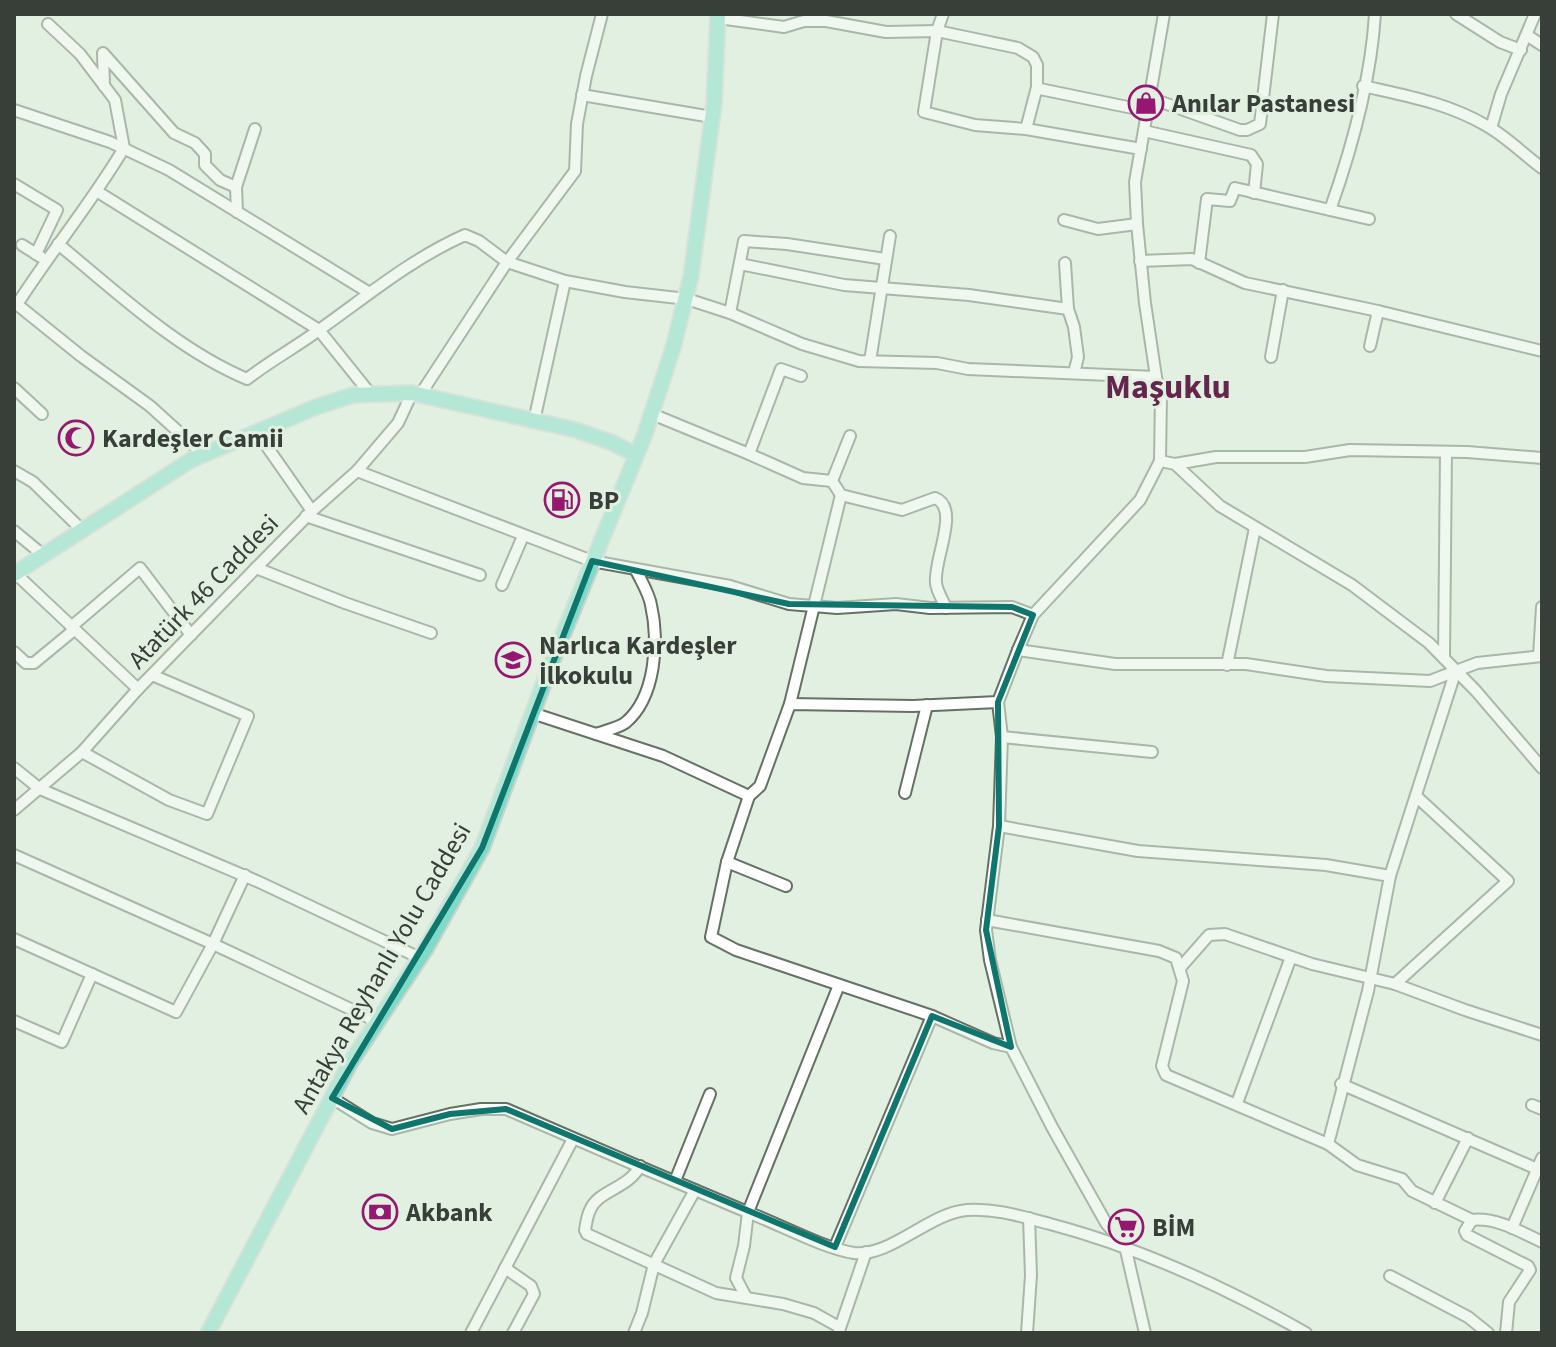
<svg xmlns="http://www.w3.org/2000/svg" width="1556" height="1347" font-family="'Source Sans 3',sans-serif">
  <rect width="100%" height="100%" fill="#e2f0e1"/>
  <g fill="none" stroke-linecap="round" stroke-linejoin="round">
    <g stroke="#657164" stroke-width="14">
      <g id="minor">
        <polyline points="943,14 937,31 924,112 975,125 1026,129 1141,149"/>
        <polyline points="1456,14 1500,42 1521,50"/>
        <polyline points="718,18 784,27 804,21 826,21 886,32 937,31 980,40 1018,48 1033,57 1037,65 1037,87 1040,89 1147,111"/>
        <polyline points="1528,36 1542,45"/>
        <polyline points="104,86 103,53 174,133 195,143 205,154 205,165 220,180 236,187"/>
        <path d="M1363,86C1407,96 1448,103 1487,126C1507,137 1524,155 1542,168"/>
        <polyline points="582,95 712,117"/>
        <polyline points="1150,98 1240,130 1247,130 1260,124 1273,14"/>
        <polyline points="14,110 110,142 169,170 368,292"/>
        <polyline points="1491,128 1501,94 1535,14"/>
        <polyline points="1026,129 1037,87"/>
        <polyline points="1144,131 1251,155 1257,164 1254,193"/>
        <polyline points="14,184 57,210 36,254"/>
        <polyline points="98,192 319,330 372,396"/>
        <path d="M1330,210C1352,148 1371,80 1375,14"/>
        <polyline points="237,212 236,187 255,129"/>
        <polyline points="1064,220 1098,229 1137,224"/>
        <path d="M58,244C117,292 176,349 247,379C270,361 296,347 319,330C367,296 411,259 465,235L479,241L507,262L565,281L625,292L687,299L730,313L802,344L859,361L937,363L968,369L1156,377"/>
        <polyline points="22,245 41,257"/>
        <polyline points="1140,261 1192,259 1245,283 1378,311 1542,351"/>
        <polyline points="1065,263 1068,309 1074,327 1078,357 1074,373"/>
        <polyline points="1199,263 1207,199 1230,201 1235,188 1369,219"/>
        <polyline points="740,264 844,285 969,295 1068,309"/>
        <polyline points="14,302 81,356 150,406 203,454"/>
        <path d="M18,303C52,250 92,202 124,148L115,100L80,54L48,24"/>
        <polyline points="730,313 744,241 787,244 885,259"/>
        <polyline points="1370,346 1378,311"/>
        <polyline points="1271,357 1283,290"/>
        <polyline points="870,361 890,236"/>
        <polyline points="801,376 781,369 749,454 803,478 832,481"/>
        <polyline points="14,388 42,414"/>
        <polyline points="420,395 507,262 575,171 577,124 586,76 602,14"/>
        <polyline points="652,414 749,454"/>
        <polyline points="534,421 565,281"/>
        <polyline points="256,431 312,511"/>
        <path d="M850,436L832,481L841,495L902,510L935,498C961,508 933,560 936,583C937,592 943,600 946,608"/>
        <polyline points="1160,461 1175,464 1220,506 1352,585 1429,643 1476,691 1542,768"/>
        <polyline points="1175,464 1216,457 1305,457 1350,450 1467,452 1542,458"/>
        <polyline points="14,471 33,482 82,530"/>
        <polyline points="357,471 592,561 730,586 789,604 837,608 896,604 930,608 1012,607 1033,615"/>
        <polyline points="306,516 480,575"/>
        <polyline points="14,531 43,555"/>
        <polyline points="256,568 345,603 431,633"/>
        <polyline points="15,573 138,689"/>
        <polyline points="502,585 523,536"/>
        <polyline points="71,627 140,568 191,635"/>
        <polyline points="1018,650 1115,664 1246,664 1326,676 1430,681 1477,663 1542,656"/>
        <polyline points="14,652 26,663 34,663 74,630"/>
        <polyline points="1539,656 1542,607"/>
        <polyline points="1444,658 1446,452"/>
        <polyline points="1227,665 1255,528"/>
        <path d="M1456,670L1390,876L1368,991L1328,1144L1357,1165L1402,1179L1412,1191L1472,1220C1496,1217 1521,1232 1542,1242"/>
        <polyline points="998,702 913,706 790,704 760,786 749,796 727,862 711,937 736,950 932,1016 993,1043 1011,1047"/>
        <polyline points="790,704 841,495"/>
        <polyline points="532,713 663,756 749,796"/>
        <path d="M596,734C604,731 618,728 625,723C656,698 659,640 651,605C649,593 641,581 636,570"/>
        <polyline points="1002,737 1152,752"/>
        <polyline points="82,752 169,800 207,814 248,716 152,675"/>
        <polyline points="14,768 40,789 259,882 420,958"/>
        <polyline points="905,793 927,705"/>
        <polyline points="14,810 82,752 138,689 256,568 312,511 357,471 398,423 412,393"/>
        <polyline points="999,826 1138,851 1326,865 1390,876"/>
        <polyline points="14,855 213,944 378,1022"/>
        <polyline points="727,862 786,886"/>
        <polyline points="987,920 1159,951 1176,958 1183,981 1162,1066 1166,1075 1328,1144"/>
        <polyline points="14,939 176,1012 213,944 245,875"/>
        <polyline points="1180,968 1209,935 1225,934 1312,964 1395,984 1465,1010 1542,1035"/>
        <polyline points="1395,984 1508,881 1416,796"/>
        <polyline points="14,1021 62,1042 92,974"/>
        <polyline points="1341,1084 1535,1168"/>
        <path d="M332,1098L372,1123L392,1129L450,1114L481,1109H506C588,1145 670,1180 752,1214C783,1226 823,1248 854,1253C891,1257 929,1213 967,1210C996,1208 1023,1217 1050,1224C1141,1248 1225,1287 1306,1333"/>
        <polyline points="1237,1103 1291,957"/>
        <polyline points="1532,1105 1542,1109"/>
        <path d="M640,1166C628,1189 598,1190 590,1210C587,1216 586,1224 585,1230L587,1234L716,1293L783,1304L814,1313L839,1327"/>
        <polyline points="675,1181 710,1094"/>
        <polyline points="1435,1203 1468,1138"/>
        <polyline points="1472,1220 1465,1231 1467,1235 1528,1266 1530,1270 1509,1302 1506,1333"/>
        <polyline points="1512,1228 1542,1158"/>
        <polyline points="835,1247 932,1016"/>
        <polyline points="505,1268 531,1286 534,1294 513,1333"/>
        <polyline points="1390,1276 1468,1317 1488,1333"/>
        <polyline points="746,1297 736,1278 744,1246 748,1212 839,985"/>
        <polyline points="839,1331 866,1252"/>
        <polyline points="471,1333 573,1139"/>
        <polyline points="634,1333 642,1313 654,1264 695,1190"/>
        <polyline points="1027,1333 1031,1275 1029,1218"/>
        <polyline points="1145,1333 1125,1246 1106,1223 1052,1127 1011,1047 990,960 986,930 999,826 1002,737 998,702 1018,650 1033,615 1140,500 1160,461 1161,395 1156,377 1145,303 1137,224 1135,182 1164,14"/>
      </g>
    </g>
    <g stroke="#cfd1cf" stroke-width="18">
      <g id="major">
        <polyline points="14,574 191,460 316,407 353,395 412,393 576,430 613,443 636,455"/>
        <polyline points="208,1333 350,1063 425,950 482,848 551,664 645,434 673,348 691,276 714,104 718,14"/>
      </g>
    </g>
    <use href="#minor" stroke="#fff" stroke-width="10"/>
    <use href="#major" stroke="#7fdbc8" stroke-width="14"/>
  </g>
  <path d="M0 0H1556V1347H0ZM592,561L789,604L1012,607L1033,615L998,702L999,826L986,930L1011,1047L932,1016L835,1247L506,1109L450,1114L392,1129L332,1098L482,848Z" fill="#e2f0e1" fill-opacity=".55" fill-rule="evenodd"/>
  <path fill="none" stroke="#0f766e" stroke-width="6" stroke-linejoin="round" d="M592,561L789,604L1012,607L1033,615L998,702L999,826L986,930L1011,1047L932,1016L835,1247L506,1109L450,1114L392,1129L332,1098L482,848Z"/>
  <defs>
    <g id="shop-ring" transform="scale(1.8)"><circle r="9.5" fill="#e2f0e1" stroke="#961770" stroke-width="1.5"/><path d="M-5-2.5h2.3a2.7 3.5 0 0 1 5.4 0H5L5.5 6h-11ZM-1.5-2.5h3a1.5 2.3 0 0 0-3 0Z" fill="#961770"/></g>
    <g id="mosque-ring" transform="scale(1.8)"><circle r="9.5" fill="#e2f0e1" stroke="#961770" stroke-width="1.5"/><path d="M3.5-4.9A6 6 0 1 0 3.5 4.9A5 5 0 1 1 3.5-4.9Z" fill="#961770"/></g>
    <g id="fuel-ring" transform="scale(1.8)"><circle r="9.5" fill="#e2f0e1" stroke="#961770" stroke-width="1.5"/><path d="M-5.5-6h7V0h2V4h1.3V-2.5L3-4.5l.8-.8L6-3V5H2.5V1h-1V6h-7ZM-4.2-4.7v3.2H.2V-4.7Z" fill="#961770"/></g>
    <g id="school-ring" transform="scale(1.8)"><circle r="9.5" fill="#e2f0e1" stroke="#961770" stroke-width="1.5"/><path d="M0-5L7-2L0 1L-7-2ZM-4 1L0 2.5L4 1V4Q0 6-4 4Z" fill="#961770"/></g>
    <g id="bank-ring" transform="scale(1.8)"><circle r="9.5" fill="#e2f0e1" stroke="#961770" stroke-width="1.5"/><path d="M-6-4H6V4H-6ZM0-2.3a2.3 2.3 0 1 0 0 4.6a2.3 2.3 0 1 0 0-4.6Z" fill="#961770"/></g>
    <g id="supermarket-ring" transform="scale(1.8)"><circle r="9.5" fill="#e2f0e1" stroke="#961770" stroke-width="1.5"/><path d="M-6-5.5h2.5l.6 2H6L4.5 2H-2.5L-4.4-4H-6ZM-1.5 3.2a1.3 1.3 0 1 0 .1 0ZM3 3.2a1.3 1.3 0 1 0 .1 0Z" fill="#961770"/></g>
  </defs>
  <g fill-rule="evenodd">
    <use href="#shop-ring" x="1146" y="103"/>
    <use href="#mosque-ring" x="76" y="438"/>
    <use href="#fuel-ring" x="562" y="500"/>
    <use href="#school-ring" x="513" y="660"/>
    <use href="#bank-ring" x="380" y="1212"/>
    <use href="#supermarket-ring" x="1126" y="1227"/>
  </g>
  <g text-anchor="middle" stroke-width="6" stroke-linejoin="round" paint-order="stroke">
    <g font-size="26" font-weight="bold" fill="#383e38" stroke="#e2f0e1" text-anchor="start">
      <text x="1172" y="112">Anılar Pastanesi</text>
      <text x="102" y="447">Kardeşler Camii</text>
      <text x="588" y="509">BP</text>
      <text x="539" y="654">Narlıca Kardeşler<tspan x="539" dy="30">İlkokulu</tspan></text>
      <text x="406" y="1221">Akbank</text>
      <text x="1152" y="1236">BİM</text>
    </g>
    <g font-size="26" fill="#383e38" stroke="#e2f0e1">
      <text transform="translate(203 591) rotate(-46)" y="9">Atatürk 46 Caddesi</text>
      <text transform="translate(381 968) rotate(-60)" y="9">Antakya Reyhanlı Yolu Caddesi</text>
    </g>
    <g font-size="34" font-weight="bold" fill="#63264c" stroke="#e2f0e1">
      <text x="1168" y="398">Maşuklu</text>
    </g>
  </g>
  <rect width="1556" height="1347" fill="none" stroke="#383e38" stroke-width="32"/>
</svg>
